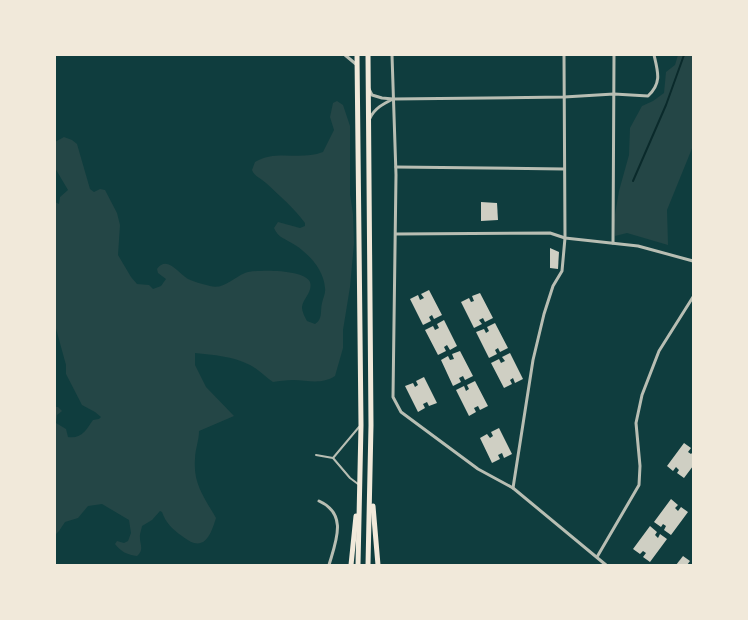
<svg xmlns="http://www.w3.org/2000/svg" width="748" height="620" font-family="'Asap Condensed',sans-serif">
  <rect width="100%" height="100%" fill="#0f3d3e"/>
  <g fill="#244646">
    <polygon points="678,55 693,55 693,146 667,210 668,245 627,233 615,236 614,220 619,191 629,155 630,128 642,106 653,101 664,93 666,72 675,65"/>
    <path d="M337,101L343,105L350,126V194L353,214L354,243L350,287L343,330V348L335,376C321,385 308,380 293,380C286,380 279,381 273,382C265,377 258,369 250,365C232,356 214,355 195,353V365L206,387L234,416L199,431C199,441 195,449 195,459C193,484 204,497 216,518C210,538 203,553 182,536C172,529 166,523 162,512L160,511L152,520L142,526C142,527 140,534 140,535C139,544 145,549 137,556C128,555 121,552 115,544L117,541L124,543L128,541L131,533L129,520L102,504L88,506L78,518L65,522L59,531L55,535V407H58L62,411L57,415L56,423L66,429L68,437C82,439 86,430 93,420L99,419L101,417L95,412L82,405L66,374V365L55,325V202L59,204L60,197L68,190L55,168V142L64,137L72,140L77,144L90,189L94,192L100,189L105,190L117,213L120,225L118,255L131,277L137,284L149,285L153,289L161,286L166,279L158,273L157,269C167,255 178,273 188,279C194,282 203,284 210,286C223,290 233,278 245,273C256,269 305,269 310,282C313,292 303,298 302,307C302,312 305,317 307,321L315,324C323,319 320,311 322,303C323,298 326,293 325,288C324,270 309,254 295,245C286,239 278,238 274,228L278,222L300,228L305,226V223C294,208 280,196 266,183C261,178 255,177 252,170L255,162C276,149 299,161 323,152L334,130L330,117L333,103Z"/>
  </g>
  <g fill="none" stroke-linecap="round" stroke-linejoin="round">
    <polyline stroke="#0a2a2b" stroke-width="2" points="633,181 666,105 684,55"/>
  </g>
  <g fill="#cfcfc3">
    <polygon points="481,202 497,203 498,220 481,221"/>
    <polygon points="550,248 559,252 558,269 550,268"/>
    <polygon points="429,290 442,315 434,319 432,315 429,317 431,321 423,325 410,299 418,295 420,300 424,298 421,294"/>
    <polygon points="480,293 493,318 485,322 483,318 479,320 482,324 474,328 461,302 469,298 471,302 474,301 472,296"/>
    <polygon points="444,320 457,346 450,350 447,345 444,347 446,351 438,355 425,330 433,326 435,330 439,328 437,324"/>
    <polygon points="495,323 508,348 500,352 498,348 495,350 497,354 489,358 476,332 484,329 486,333 489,331 487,327"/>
    <polygon points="460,351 473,376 465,380 463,376 459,378 461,382 453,386 441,360 448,356 450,360 454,359 452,354"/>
    <polygon points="510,353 523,379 515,383 513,378 510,380 512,384 504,388 491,363 499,359 501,363 505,361 502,357"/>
    <polygon points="424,377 437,403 429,406 427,402 423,404 425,408 418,412 405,386 413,383 415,387 418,385 416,381"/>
    <polygon points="475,381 488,406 480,410 478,406 474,408 476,412 469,416 456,390 464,386 466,391 469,389 467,385"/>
    <polygon points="499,428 512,454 504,458 502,453 498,455 500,459 492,463 480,438 487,434 490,438 493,436 491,432"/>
    <polygon points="684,443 691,448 688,452 691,454 693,452 693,466 684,478 677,473 679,470 676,467 673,471 667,466"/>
    <polygon points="671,499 678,505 675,508 678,511 681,507 688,512 671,535 664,530 666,526 663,524 661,527 654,522"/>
    <polygon points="650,526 657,532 655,535 658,538 660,534 667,539 650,562 643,557 646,553 643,551 640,554 633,549"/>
    <polygon points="683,556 690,561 687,565 676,565"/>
  </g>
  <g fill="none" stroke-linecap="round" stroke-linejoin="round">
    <g stroke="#b8beb3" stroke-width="2">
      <polyline points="316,455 333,458 350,478 358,484"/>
      <polyline points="333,458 359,427"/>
    </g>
    <g stroke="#b8beb3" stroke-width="3">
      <polyline points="345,55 357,65"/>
      <polyline points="392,55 396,175 393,397 401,412 478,469 513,488 606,565"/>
      <path d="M369,89L372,95L382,98L393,99C383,104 375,108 370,118"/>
      <path d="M393,99L564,97L614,94L648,96C662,83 658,72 654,55"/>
      <polyline points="396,167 564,169"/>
      <polyline points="396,234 550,233 565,238 638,246 693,261"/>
      <polyline points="613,243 614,55"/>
      <polyline points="513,488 533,360 544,314 553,286 562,271 565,238 564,55"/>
      <path d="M319,501C348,514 336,541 329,565"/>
      <polyline points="597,557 639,485 640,466 636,423 642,395 659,351 693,297"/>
    </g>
    <g stroke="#f1e9da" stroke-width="5">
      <polyline points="357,55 361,425 358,565"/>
      <polyline points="368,55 371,425 368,565"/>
      <polyline points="373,506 378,565"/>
      <polyline points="351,565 356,516"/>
    </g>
  </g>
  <rect width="748" height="620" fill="none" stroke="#f1e9da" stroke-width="112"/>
</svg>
